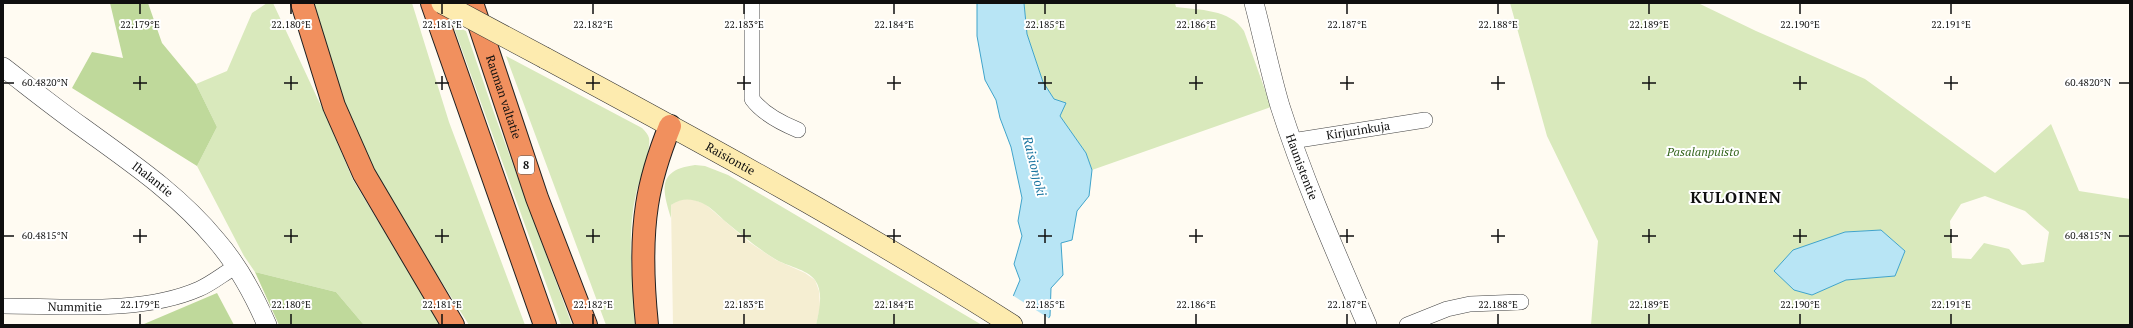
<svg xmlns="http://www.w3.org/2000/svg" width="2133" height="328" font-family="'PT Serif',serif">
  <rect width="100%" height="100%" fill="#fffbf2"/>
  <polygon fill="#f5eed2" points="680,199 692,199 705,204 749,242 776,260 805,273 815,280 819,291 820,307 816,325 673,325 671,205"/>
  <g fill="#d9e9bc" fill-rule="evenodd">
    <polygon points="267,3 273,3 329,123 353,180 441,325 364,325 336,292 255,272 244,256 197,166 217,127 196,84 227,71 252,13"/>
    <path d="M313,3H412L449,122L525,325H469C432,266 393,209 362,147C340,102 328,51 313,3Z"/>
    <path d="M1024,3H1175L1176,7C1199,10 1230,9 1244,31L1271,107L1092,170L1086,153L1060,116L1054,99L1043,82L1027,34Z"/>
    <path d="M1510,3H1698L1756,31L1865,79L1995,173L2051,124L2079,191L2130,199V325H1591L1598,241L1547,136ZM1985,196L2025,211L2049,232L2044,262L2022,265L2009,249L1984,243L1971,259L1952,258L1950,221L1961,204ZM1881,230L1905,251L1895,276L1846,280L1812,295L1845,232Z"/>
    <polygon points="453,25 466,31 494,113 572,325 561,325"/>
    <path d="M506,56L642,128C645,131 648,134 649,138C651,152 639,180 636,194C626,236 633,282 635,325H606Z"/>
    <path d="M695,165L705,166L728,175L982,325H816C819,311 824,293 815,280C807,269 786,266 775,259C757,248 742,235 726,222C719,216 711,207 702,203C690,198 682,198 671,205V218C662,189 657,170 695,165Z"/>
  </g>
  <g fill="#bfd99b">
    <polygon points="110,3 148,3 162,43 196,84 217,127 197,166 72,88 92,52 123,58"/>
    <polygon points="255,272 336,292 364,325 279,325"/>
    <polygon points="217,293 234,325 144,325 144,324"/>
  </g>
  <g fill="#b8e5f5" stroke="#40a4cb">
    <polygon points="977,3 1024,3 1027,34 1043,82 1054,99 1066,103 1060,116 1086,153 1092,170 1089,196 1077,211 1072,240 1061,243 1063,275 1051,288 1050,316 1044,325 1001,325 1020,280 1014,264 1022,236 1018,221 1022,198 1011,147 1000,118 996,100 985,80 977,36"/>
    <polygon points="1881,230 1905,251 1895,276 1846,280 1812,295 1794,290 1774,271 1793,250 1845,232"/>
  </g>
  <polygon fill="#fffbf2" points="1012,295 1050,319 1047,325 999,325"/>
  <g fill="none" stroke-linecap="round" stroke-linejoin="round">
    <g stroke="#424242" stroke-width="16">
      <g id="minor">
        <path d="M752,3V99C763,114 781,123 798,130"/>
        <path id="s1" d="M1292,141L1425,120"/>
        <path id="s2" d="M3,306C64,306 142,314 199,289C211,284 223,274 235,267"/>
        <polyline points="1407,325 1447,309 1470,304 1521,302"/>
      </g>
    </g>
    <g stroke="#424242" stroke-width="20">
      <g id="tertiary">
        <path id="s3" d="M1254,3C1263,37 1270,72 1280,106C1304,181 1336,253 1367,325"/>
        <path id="s4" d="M3,67C29,87 55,108 82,127C130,162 178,194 216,240C237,264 254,295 267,325"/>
      </g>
    </g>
    <g stroke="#313131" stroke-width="22">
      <g id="secondary">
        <path id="s5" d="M545,58C703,143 861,229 1012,325"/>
      </g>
    </g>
    <g stroke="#202020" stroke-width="24">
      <g id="motorway">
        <polyline points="302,3 334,106 364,174 453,325"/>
        <polyline points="432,3 545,325"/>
        <path id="s6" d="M472,3L537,198L586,325"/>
        <path d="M647,325C643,286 641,244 647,205C651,178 660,151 670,126"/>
      </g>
    </g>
    <use href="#minor" stroke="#fff" stroke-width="15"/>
    <use href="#tertiary" stroke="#fff" stroke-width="19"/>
    <use href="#secondary" stroke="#fdebaf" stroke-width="21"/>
    <use href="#motorway" stroke="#f1905e" stroke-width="22"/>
    <g stroke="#313131" stroke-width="22" stroke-linecap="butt">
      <polyline id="secondary-bridge" points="442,3 545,58"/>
    </g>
    <use href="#secondary-bridge" stroke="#fdebaf" stroke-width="21"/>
  </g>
  <path fill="none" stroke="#0f0f0f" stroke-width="1.5" d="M140,4V14M291,4V14M442,4V14M593,4V14M744,4V14M894,4V14M1045,4V14M1196,4V14M1347,4V14M1498,4V14M1649,4V14M1800,4V14M1951,4V14M140,76V90M291,76V90M442,76V90M593,76V90M744,76V90M894,76V90M1045,76V90M1196,76V90M1347,76V90M1498,76V90M1649,76V90M1800,76V90M1951,76V90M4,83H14M133,83H147M284,83H298M435,83H449M586,83H600M737,83H751M887,83H901M1038,83H1052M1189,83H1203M1340,83H1354M1491,83H1505M1642,83H1656M1793,83H1807M1944,83H1958M2119,83H2129M140,229V243M291,229V243M442,229V243M593,229V243M744,229V243M894,229V243M1045,229V243M1196,229V243M1347,229V243M1498,229V243M1649,229V243M1800,229V243M1951,229V243M4,236H14M133,236H147M284,236H298M435,236H449M586,236H600M737,236H751M887,236H901M1038,236H1052M1189,236H1203M1340,236H1354M1491,236H1505M1642,236H1656M1793,236H1807M1944,236H1958M2119,236H2129M140,314V324M291,314V324M442,314V324M593,314V324M744,314V324M894,314V324M1045,314V324M1196,314V324M1347,314V324M1498,314V324M1649,314V324M1800,314V324M1951,314V324"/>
  <g text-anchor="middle" stroke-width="4" stroke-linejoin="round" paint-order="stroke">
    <rect fill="#fff" stroke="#575757" stroke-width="1" x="518" y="156" width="16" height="18" rx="3"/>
    <g font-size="11" font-weight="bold" fill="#0f0f0f">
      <text x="526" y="169">8</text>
    </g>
    <g font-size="12" fill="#0f0f0f" stroke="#fff">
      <text dy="4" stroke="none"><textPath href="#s6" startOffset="99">Rauman valtatie</textPath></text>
      <text dy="4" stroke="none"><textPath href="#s1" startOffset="67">Kirjurinkuja</textPath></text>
      <text dy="4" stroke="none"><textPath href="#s5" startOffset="211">Raisiontie</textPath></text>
      <text dy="4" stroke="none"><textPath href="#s3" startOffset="171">Haunistentie</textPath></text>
      <text dy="4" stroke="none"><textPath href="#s4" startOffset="187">Ihalantie</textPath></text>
      <text dy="4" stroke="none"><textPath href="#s2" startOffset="72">Nummitie</textPath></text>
    </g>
    <g font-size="12" font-style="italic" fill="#376720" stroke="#fff">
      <text x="1703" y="156">Pasalanpuisto</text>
    </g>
    <g font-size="13" font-style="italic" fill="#1a75a0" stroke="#fff">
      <text transform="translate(1035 166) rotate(76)" y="5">Raisionjoki</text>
    </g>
    <g font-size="16" font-weight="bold" letter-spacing="1" fill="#0f0f0f" stroke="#fff">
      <text x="1736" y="203">KULOINEN</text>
    </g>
  </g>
  <g font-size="10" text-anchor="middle" fill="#0f0f0f" stroke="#fff" stroke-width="4" stroke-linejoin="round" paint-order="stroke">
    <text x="140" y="28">22.179°E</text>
    <text x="291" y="28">22.180°E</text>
    <text x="442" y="28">22.181°E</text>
    <text x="593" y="28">22.182°E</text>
    <text x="744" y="28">22.183°E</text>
    <text x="894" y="28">22.184°E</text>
    <text x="1045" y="28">22.185°E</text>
    <text x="1196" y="28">22.186°E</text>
    <text x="1347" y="28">22.187°E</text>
    <text x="1498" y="28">22.188°E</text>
    <text x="1649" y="28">22.189°E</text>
    <text x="1800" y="28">22.190°E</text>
    <text x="1951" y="28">22.191°E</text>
    <text x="45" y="86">60.4820°N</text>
    <text x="2088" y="86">60.4820°N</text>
    <text x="45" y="239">60.4815°N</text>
    <text x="2088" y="239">60.4815°N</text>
    <text x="140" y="308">22.179°E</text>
    <text x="291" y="308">22.180°E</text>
    <text x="442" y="308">22.181°E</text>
    <text x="593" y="308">22.182°E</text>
    <text x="744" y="308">22.183°E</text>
    <text x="894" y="308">22.184°E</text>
    <text x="1045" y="308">22.185°E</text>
    <text x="1196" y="308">22.186°E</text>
    <text x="1347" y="308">22.187°E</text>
    <text x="1498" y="308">22.188°E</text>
    <text x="1649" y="308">22.189°E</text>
    <text x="1800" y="308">22.190°E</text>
    <text x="1951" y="308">22.191°E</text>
  </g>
  <rect width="2133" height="328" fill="none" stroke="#0f0f0f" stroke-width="8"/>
</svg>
